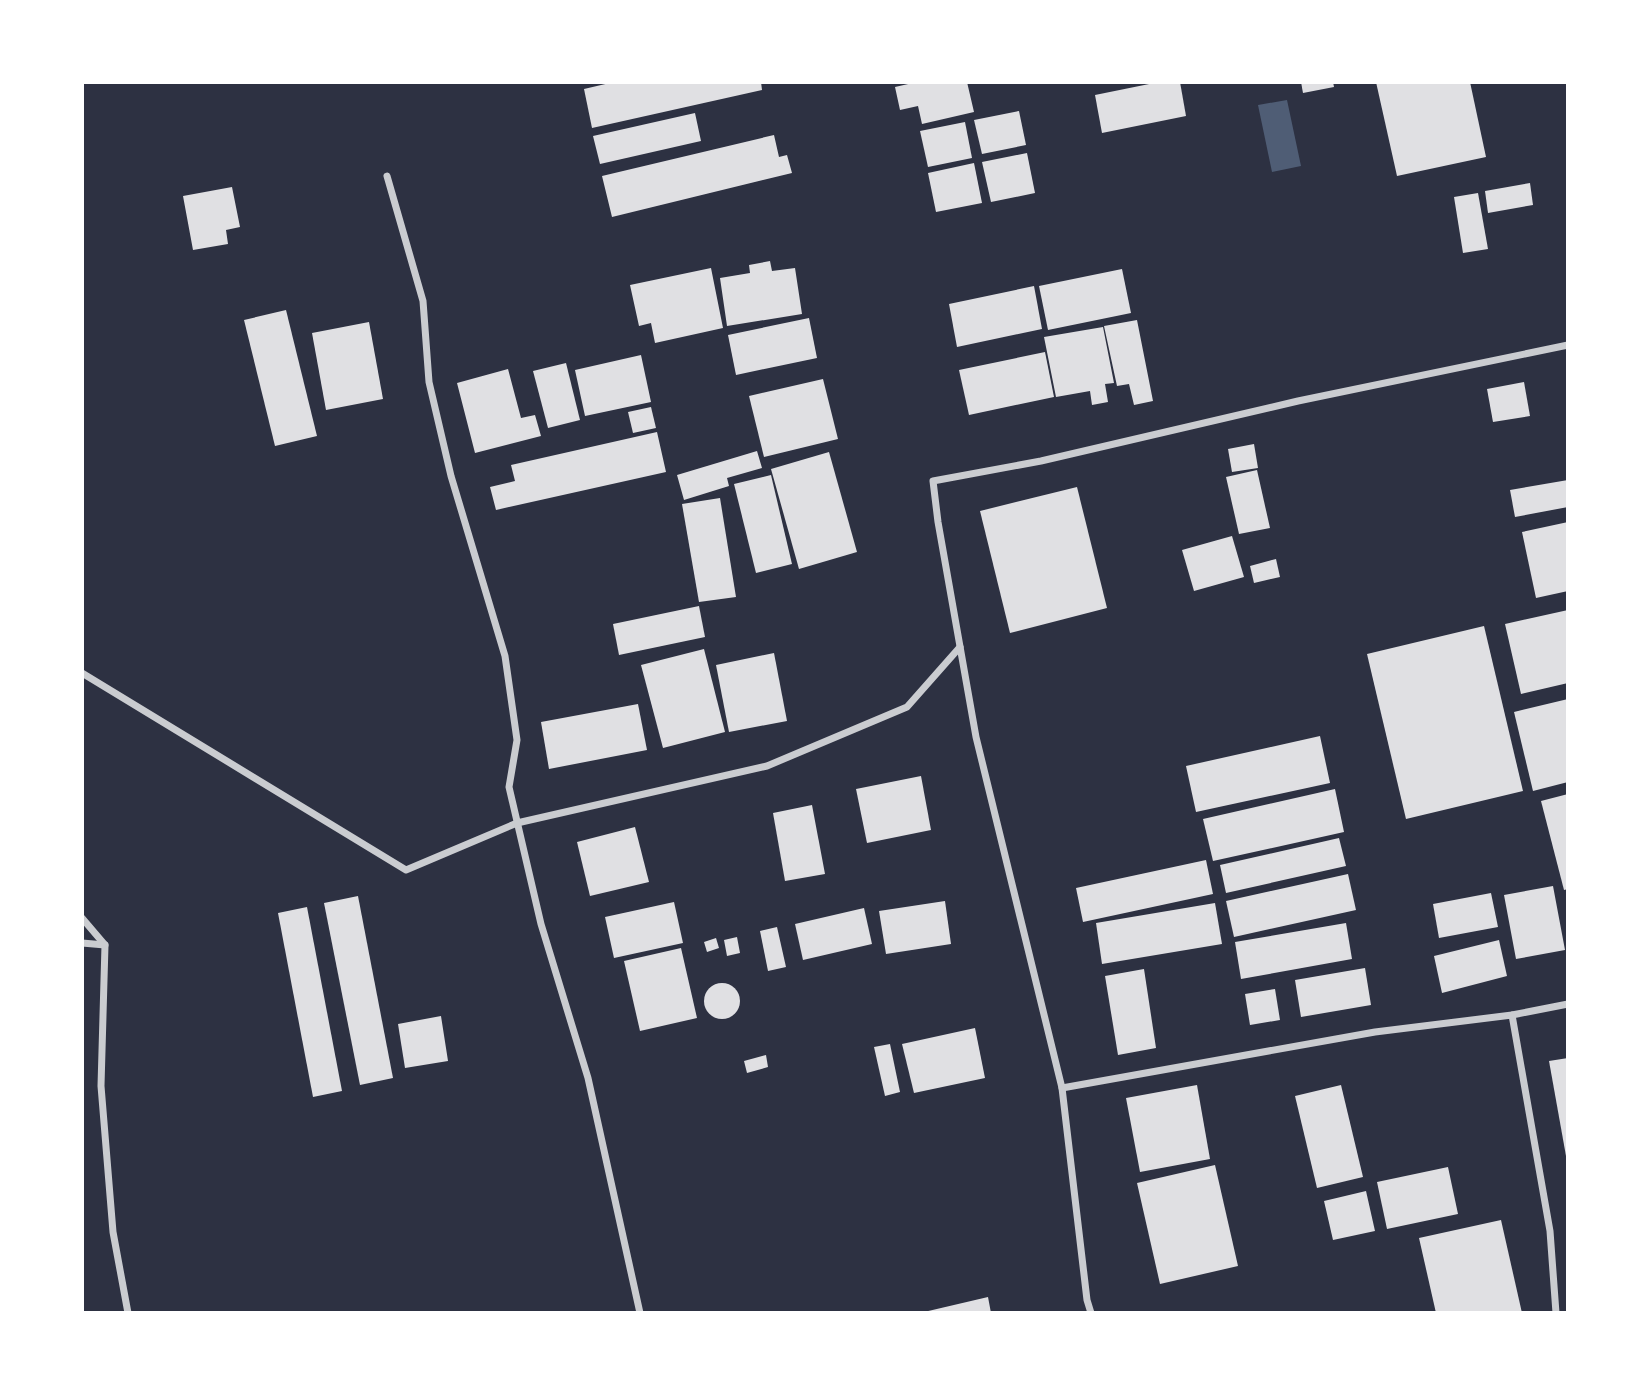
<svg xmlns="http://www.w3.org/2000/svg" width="1650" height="1395" font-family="'Sofia Sans Condensed',sans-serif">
  <rect width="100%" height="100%" fill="#2d3142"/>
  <polygon fill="#4f5d75" points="1287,100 1301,166 1272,172 1258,105"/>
  <g fill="#e0e0e3">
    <polygon points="614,82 761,82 762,90 592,128 584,89"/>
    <polygon points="917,82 967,82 974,112 922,124 918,106 900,110 895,87"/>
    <polygon points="1159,82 1180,82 1186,116 1102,133 1095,95"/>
    <polygon points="1301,82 1333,82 1334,87 1303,93"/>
    <polygon points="1376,82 1470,82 1486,157 1397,176"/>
    <polygon points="1019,111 1026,145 982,154 974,120"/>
    <polygon points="695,113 701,141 600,164 593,136"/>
    <polygon points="965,122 972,158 928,167 920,131"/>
    <polygon points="774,135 779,157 787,155 792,173 612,217 602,176"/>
    <polygon points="1027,153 1035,193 991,202 982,162"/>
    <polygon points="974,163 982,203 936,212 928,173"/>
    <polygon points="1530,183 1533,205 1488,213 1485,191"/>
    <polygon points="232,187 240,227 226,230 228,244 193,250 183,196"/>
    <polygon points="1478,193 1488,249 1463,253 1454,197"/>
    <polygon points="770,261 772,271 795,268 802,314 727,326 720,278 750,273 749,265"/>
    <polygon points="711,268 723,328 655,343 651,323 639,326 630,285"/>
    <polygon points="1122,269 1131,313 1048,330 1039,286"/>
    <polygon points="1034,286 1042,329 957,347 949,304"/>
    <polygon points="286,310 317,436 275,446 244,320"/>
    <polygon points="809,318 817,358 736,375 728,335"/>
    <polygon points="1137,320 1153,401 1134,405 1129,384 1117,386 1104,326"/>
    <polygon points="369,322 383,399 326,410 312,333"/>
    <polygon points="1103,327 1114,383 1105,384 1108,402 1092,405 1090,391 1056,397 1044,337"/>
    <polygon points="1045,352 1054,397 969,415 959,370"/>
    <polygon points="641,355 651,402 585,416 575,370"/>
    <polygon points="566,363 580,420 548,428 533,371"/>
    <polygon points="508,369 521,418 535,415 541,436 475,453 457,383"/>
    <polygon points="823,379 838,439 764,457 749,396"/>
    <polygon points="1524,382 1530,416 1493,422 1487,389"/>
    <polygon points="651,407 656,428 633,433 628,412"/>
    <polygon points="657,432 666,472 496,510 490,487 515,481 511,465"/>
    <polygon points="1254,444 1258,468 1232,472 1228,449"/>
    <polygon points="757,451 762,468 727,478 729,486 684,500 677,475"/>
    <polygon points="829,452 857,552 799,569 771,469"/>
    <polygon points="1257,470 1270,528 1239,534 1226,477"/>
    <polygon points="771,475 792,564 756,573 734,484"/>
    <polygon points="1568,480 1568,507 1515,517 1510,490"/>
    <polygon points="1077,487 1107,608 1010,633 980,511"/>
    <polygon points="720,498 736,597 699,602 682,504"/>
    <polygon points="1568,522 1568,591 1536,598 1522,532"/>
    <polygon points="1232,536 1244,577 1194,591 1182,550"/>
    <polygon points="1276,559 1280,577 1254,583 1250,566"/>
    <polygon points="699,606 705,637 619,655 613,624"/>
    <polygon points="1568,610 1568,683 1521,694 1505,624"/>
    <polygon points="1484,626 1523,791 1406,819 1367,654"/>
    <polygon points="704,649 725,732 663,748 641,665"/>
    <polygon points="774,653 787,721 729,732 716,665"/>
    <polygon points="1568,699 1568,782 1533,791 1514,712"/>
    <polygon points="638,704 647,750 549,769 541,722"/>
    <polygon points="1320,736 1330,783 1196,812 1186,766"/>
    <polygon points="921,776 931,830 867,843 856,789"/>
    <polygon points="1335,789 1344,832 1213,861 1203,819"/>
    <polygon points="1568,794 1568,889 1564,890 1541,801"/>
    <polygon points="812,805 825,874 785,881 773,813"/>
    <polygon points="635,827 649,882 590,896 577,842"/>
    <polygon points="1339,838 1346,866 1226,893 1220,865"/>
    <polygon points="1206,860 1213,894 1083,922 1076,888"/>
    <polygon points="1348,874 1356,910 1234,937 1226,901"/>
    <polygon points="1553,886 1565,950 1516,959 1504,895"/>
    <polygon points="1491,893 1498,927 1439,938 1433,904"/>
    <polygon points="358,896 393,1078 360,1085 324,903"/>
    <polygon points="945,901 951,944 886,954 879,911"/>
    <polygon points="674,902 683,943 614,958 605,917"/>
    <polygon points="1215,903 1222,944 1102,964 1096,923"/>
    <polygon points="307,907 342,1091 313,1097 278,913"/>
    <polygon points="864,908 872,944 803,960 795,924"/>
    <polygon points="1346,923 1352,959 1241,979 1235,942"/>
    <polygon points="777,927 786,967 768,971 760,931"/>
    <polygon points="737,937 740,953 727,956 724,940"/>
    <polygon points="716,938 719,948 707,952 704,942"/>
    <polygon points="1499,940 1507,976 1442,993 1434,956"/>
    <polygon points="681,948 697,1018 640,1031 624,961"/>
    <polygon points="1365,968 1371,1005 1301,1017 1295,980"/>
    <polygon points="1144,969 1156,1048 1118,1055 1105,976"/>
    <circle cx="722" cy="1001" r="18"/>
    <polygon points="1275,989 1280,1020 1250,1025 1245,994"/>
    <polygon points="441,1016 448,1061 405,1068 398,1024"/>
    <polygon points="975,1028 985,1078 914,1093 902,1044"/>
    <polygon points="890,1044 900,1092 885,1096 874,1047"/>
    <polygon points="766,1055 768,1067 747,1073 744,1061"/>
    <polygon points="1568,1058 1568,1156 1566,1156 1549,1061"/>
    <polygon points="1197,1085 1210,1159 1140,1172 1126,1098"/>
    <polygon points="1341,1085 1363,1177 1317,1188 1295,1096"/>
    <polygon points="1215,1165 1238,1266 1160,1284 1137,1183"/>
    <polygon points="1448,1167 1458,1214 1387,1229 1377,1182"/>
    <polygon points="1366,1191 1375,1231 1333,1240 1324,1201"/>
    <polygon points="1501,1220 1522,1313 1436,1313 1419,1238"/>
    <polygon points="988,1297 991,1313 925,1313 924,1312"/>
  </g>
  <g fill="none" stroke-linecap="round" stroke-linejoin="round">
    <g stroke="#caccd0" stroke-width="7">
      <polyline points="387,176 423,301 429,382 451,476 505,656 517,740 509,787 541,924 588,1078 640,1313"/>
      <polyline points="82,673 406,870 517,823 767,766 907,707 960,647"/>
      <polyline points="82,918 105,945 101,1086 113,1232 128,1313"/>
      <polyline points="82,943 105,945"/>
      <polyline points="1512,1015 1550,1231 1556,1313"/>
      <polyline points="1062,1088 1375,1032 1512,1015 1568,1004"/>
      <polyline points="1091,1313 1087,1300 1062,1088 976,737 938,522 933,481 1041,461 1298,401 1568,345"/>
    </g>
  </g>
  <rect width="1650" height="1395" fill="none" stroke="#ffffff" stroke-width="168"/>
</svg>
